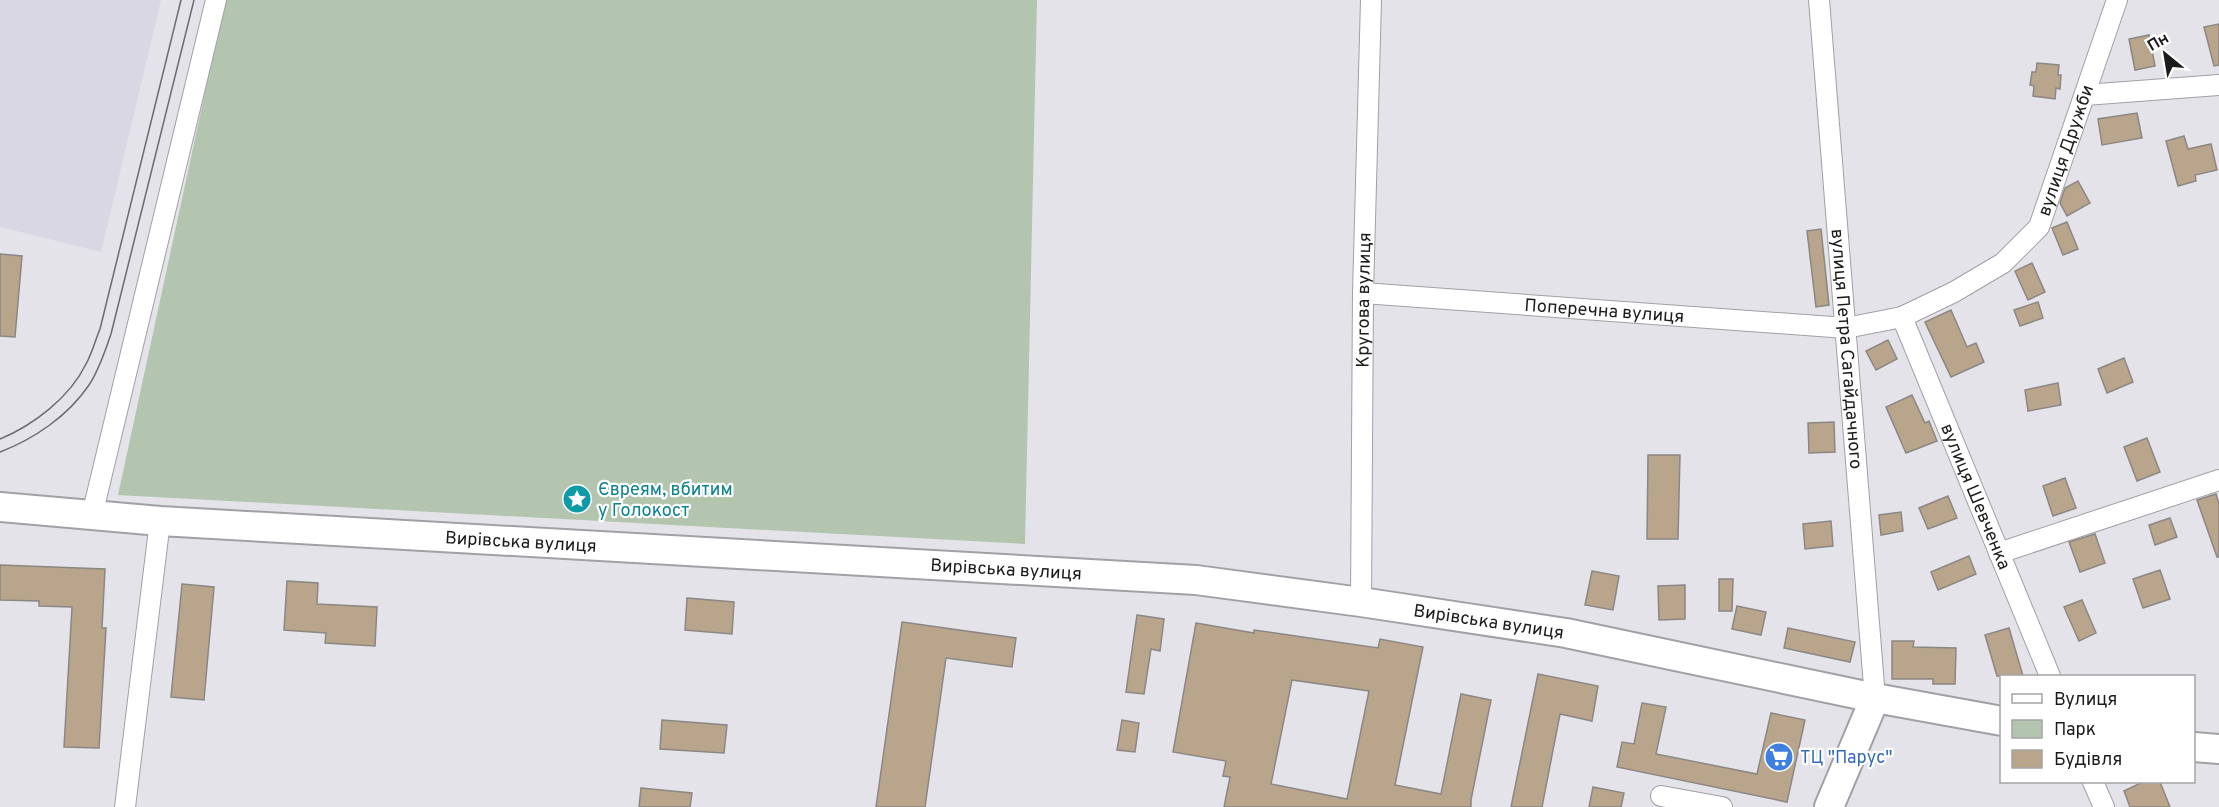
<svg xmlns="http://www.w3.org/2000/svg" width="2219" height="807" font-family="Overpass,sans-serif">
  <rect width="100%" height="100%" fill="#e4e3e9"/>
  <polygon fill="#d9d7e4" points="0,0 161,0 101,252 0,227"/>
  <polygon fill="#b3c5ae" points="225,0 1037,0 1025,544 118,495"/>
  <g fill="#b9a58c" stroke="#8b8783" stroke-width="1.5" fill-rule="evenodd">
    <polygon points="2219,24 2219,65 2214,66 2204,27"/>
    <polygon points="2149,35 2155,66 2135,70 2129,39"/>
    <polygon points="2037,63 2059,65 2058,75 2061,75 2060,89 2056,88 2055,99 2033,96 2034,86 2030,85 2032,72 2036,72"/>
    <polygon points="2137,113 2142,138 2102,145 2098,119"/>
    <polygon points="2184,136 2188,149 2211,144 2217,170 2195,175 2196,181 2178,186 2166,141"/>
    <polygon points="2078,181 2090,203 2067,216 2060,203 2065,188"/>
    <polygon points="2067,222 2078,249 2063,255 2052,228"/>
    <polygon points="1821,229 1829,305 1816,307 1807,231"/>
    <polygon points="0,254 22,256 15,337 0,336"/>
    <polygon points="2032,263 2045,292 2028,300 2015,271"/>
    <polygon points="2038,302 2043,318 2020,326 2014,310"/>
    <polygon points="1951,310 1967,347 1976,343 1984,362 1951,377 1925,322"/>
    <polygon points="1888,340 1897,359 1876,370 1866,351"/>
    <polygon points="2124,358 2133,382 2107,393 2098,369"/>
    <polygon points="2058,383 2061,405 2028,411 2025,390"/>
    <polygon points="1912,395 1925,423 1929,421 1937,441 1906,453 1886,407"/>
    <polygon points="1834,422 1835,452 1809,453 1808,423"/>
    <polygon points="2147,438 2160,472 2137,481 2124,447"/>
    <polygon points="1648,455 1680,455 1678,539 1647,539"/>
    <polygon points="2065,478 2076,508 2053,516 2043,486"/>
    <polygon points="2216,494 2219,504 2219,557 2217,557 2197,500"/>
    <polygon points="1948,496 1957,518 1928,529 1919,508"/>
    <polygon points="1901,512 1903,531 1881,535 1879,515"/>
    <polygon points="2170,518 2177,537 2155,545 2149,525"/>
    <polygon points="1831,521 1833,546 1805,549 1803,524"/>
    <polygon points="2095,534 2105,563 2080,572 2069,542"/>
    <polygon points="1969,556 1976,574 1938,590 1931,572"/>
    <polygon points="0,565 105,569 102,628 106,628 99,748 64,747 72,607 39,606 39,601 0,600"/>
    <polygon points="2160,570 2170,599 2143,608 2133,579"/>
    <polygon points="1592,571 1619,576 1613,610 1585,605"/>
    <polygon points="1719,579 1733,579 1732,611 1719,611"/>
    <polygon points="287,581 318,583 317,604 377,607 375,646 325,643 326,633 284,630"/>
    <polygon points="182,584 214,587 204,700 171,697"/>
    <polygon points="1685,585 1685,619 1659,620 1658,586"/>
    <polygon points="687,598 734,602 732,634 685,630"/>
    <polygon points="2082,600 2096,633 2079,641 2064,607"/>
    <polygon points="1737,606 1766,612 1761,635 1732,629"/>
    <polygon points="1137,615 1164,619 1160,651 1151,649 1144,694 1126,692"/>
    <polygon points="902,622 1016,638 1012,667 946,658 925,807 876,807"/>
    <path d="M1196,623L1254,633V630L1378,648L1380,639L1423,647L1395,785L1441,794L1461,694L1491,700L1471,800V807H1224L1230,777L1223,776L1226,761L1173,752ZM1292,680L1369,691L1347,799L1271,784Z"/>
    <polygon points="1788,628 1855,642 1850,662 1784,648"/>
    <polygon points="2009,628 2023,676 1997,676 1985,635"/>
    <polygon points="1892,641 1914,641 1913,647 1956,648 1955,684 1933,684 1933,679 1892,679"/>
    <polygon points="1538,674 1598,686 1592,721 1560,714 1542,807 1511,807"/>
    <polygon points="1642,703 1666,707 1656,754 1757,774 1771,713 1805,720 1787,802 1617,767 1622,742 1634,744"/>
    <polygon points="662,720 727,725 724,753 660,749"/>
    <polygon points="1122,720 1139,723 1135,752 1117,750"/>
    <polygon points="2143,782 2160,782 2170,807 2130,807 2124,791"/>
    <polygon points="1593,787 1624,793 1621,807 1589,807"/>
    <polygon points="641,788 692,793 690,807 639,807"/>
  </g>
  <g fill="none" stroke-linecap="round" stroke-linejoin="round">
    <g stroke="#a1a0a5" stroke-width="22">
      <g id="minor">
        <path id="s1" d="M1819,0L1875,698"/>
        <polyline points="2085,95 2219,85"/>
        <path id="s2" d="M1363,293L1846,328L1902,317L1954,292L2003,263L2039,227L2117,0"/>
        <path id="s3" d="M1902,317L2050,676"/>
        <polyline points="92,515 216,0"/>
        <polyline points="1999,553 2219,480"/>
        <path id="s4" d="M1361,602L1363,293L1371,0"/>
        <polyline points="2093,782 2104,807"/>
        <polyline points="1661,796 1722,807"/>
        <polyline points="125,807 160,521"/>
      </g>
    </g>
    <g stroke="#a1a0a5" stroke-width="32">
      <g id="secondary">
        <path id="s5" d="M0,507L160,521L1196,580L1361,602L1566,633L1875,698L2002,721"/>
        <polyline points="2194,747 2219,749"/>
        <polyline points="1829,807 1875,698"/>
      </g>
    </g>
    <use href="#minor" stroke="#fff" stroke-width="20"/>
    <use href="#secondary" stroke="#fff" stroke-width="28"/>
    <g stroke="#6b6b6e" stroke-width="1.5">
      <path d="M0,439C34,425 70,397 86,364C92,353 95,341 100,329L181,0"/>
      <path d="M0,452C34,439 68,416 89,385C99,370 105,351 111,334L194,0"/>
    </g>
  </g>
  <defs>
    <g id="sight-disc" transform="scale(1.5)"><circle r="9.5" fill="#0f9aa8" stroke="#fff"/><path d="M0-6L1.8-2.2L6-1.7L2.9 1.2L3.7 5.4L0 3.3L-3.7 5.4L-2.9 1.2L-6-1.7L-1.8-2.2Z" fill="#fff"/></g>
    <g id="supermarket-disc" transform="scale(1.5)"><circle r="9.5" fill="#3f7fe0" stroke="#fff"/><path d="M-6-5.5h2.5l.6 2H6L4.5 2H-2.5L-4.4-4H-6ZM-1.5 3.2a1.3 1.3 0 1 0 .1 0ZM3 3.2a1.3 1.3 0 1 0 .1 0Z" fill="#fff"/></g>
  </defs>
  <g fill-rule="evenodd">
    <use href="#sight-disc" x="577" y="499"/>
    <use href="#supermarket-disc" x="1779" y="757"/>
  </g>
  <g text-anchor="middle" stroke-width="4.5" stroke-linejoin="round" paint-order="stroke">
    <g font-size="18" fill="#1b1b1c" stroke="#fff">
      <text dy="6" stroke="none"><textPath href="#s2" startOffset="788">вулиця Дружби</textPath></text>
      <text dy="6" stroke="none"><textPath href="#s4" startOffset="302">Кругова вулиця</textPath></text>
      <text dy="6" stroke="none"><textPath href="#s2" startOffset="242">Поперечна вулиця</textPath></text>
      <text dy="6" stroke="none"><textPath href="#s1" startOffset="350">вулиця Петра Сагайдачного</textPath></text>
      <text dy="6" stroke="none"><textPath href="#s3" startOffset="194">вулиця Шевченка</textPath></text>
      <text dy="6" stroke="none"><textPath href="#s5" startOffset="522">Вирівська вулиця</textPath></text>
      <text dy="6" stroke="none"><textPath href="#s5" startOffset="1008">Вирівська вулиця</textPath></text>
      <text dy="6" stroke="none"><textPath href="#s5" startOffset="1494">Вирівська вулиця</textPath></text>
    </g>
    <g font-size="18" fill="#0d838f" stroke="#fff" text-anchor="start">
      <text x="598" y="495">Євреям, вбитим<tspan x="598" dy="21">у Голокост</tspan></text>
    </g>
    <g font-size="18" fill="#366cbe" stroke="#fff" text-anchor="start">
      <text x="1800" y="763">ТЦ "Парус"</text>
    </g>
  </g>
  <rect x="2000" y="675" width="195" height="108" fill="#ffffff" stroke="#a4a4a4" stroke-width="1.5"/>
  <rect x="2012" y="694" width="30" height="9" fill="#ffffff" stroke="#a4a4a4" stroke-width="1.5"/>
  <text x="2054" y="705" font-size="18" fill="#1b1b1c">Вулиця</text>
  <rect x="2012" y="720" width="30" height="18" fill="#b3c5ae" stroke="#a4a4a4" stroke-width="1.5"/>
  <text x="2054" y="735" font-size="18" fill="#1b1b1c">Парк</text>
  <rect x="2012" y="750" width="30" height="18" fill="#b9a58c" stroke="#a4a4a4" stroke-width="1.5"/>
  <text x="2054" y="765" font-size="18" fill="#1b1b1c">Будівля</text>
  <g transform="translate(2165 54) rotate(330)" stroke="#ffffff" stroke-width="4.5" paint-order="stroke">
  <path d="M0-4.5L10 22L0 15L-10 22Z" fill="#1b1b1c"/>
  <text y="-9" font-size="16" font-weight="bold" text-anchor="middle" fill="#1b1b1c">Пн</text>
  </g>
</svg>
